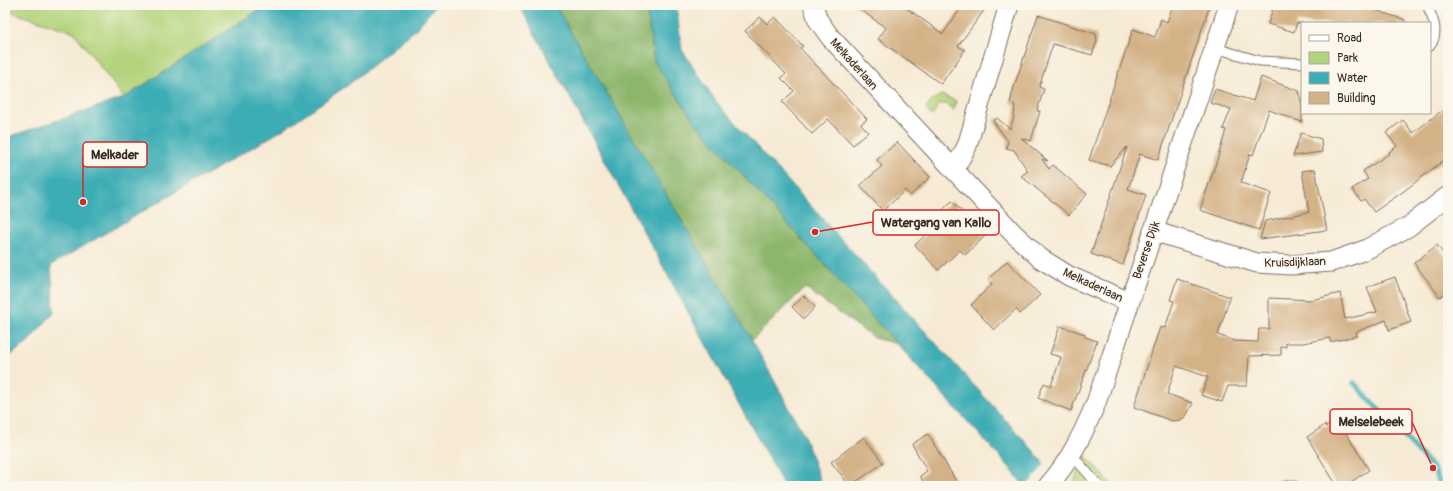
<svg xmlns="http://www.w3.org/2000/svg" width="1453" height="491" font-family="Pangolin,sans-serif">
  <rect width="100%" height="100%" fill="#fbf7ec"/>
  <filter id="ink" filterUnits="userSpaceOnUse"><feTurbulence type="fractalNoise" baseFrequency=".025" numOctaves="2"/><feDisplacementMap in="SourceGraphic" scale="8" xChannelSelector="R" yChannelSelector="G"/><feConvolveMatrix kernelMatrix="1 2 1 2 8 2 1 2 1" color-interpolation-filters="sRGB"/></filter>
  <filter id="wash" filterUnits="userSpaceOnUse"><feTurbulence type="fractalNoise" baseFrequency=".012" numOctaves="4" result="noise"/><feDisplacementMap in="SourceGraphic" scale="16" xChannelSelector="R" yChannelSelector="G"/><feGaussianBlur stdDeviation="0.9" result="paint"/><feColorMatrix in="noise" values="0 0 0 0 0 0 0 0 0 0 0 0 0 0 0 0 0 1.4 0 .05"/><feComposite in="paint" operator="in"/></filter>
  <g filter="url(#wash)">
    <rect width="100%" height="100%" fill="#f6ead4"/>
    <g fill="#b2d47c" stroke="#767f4d">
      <polygon points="5,5 266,5 124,98 74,32 5,10"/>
      <polygon points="942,95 956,101 954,110 946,104 939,104 932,116 926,109 932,100"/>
      <polygon points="1085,455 1113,486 1072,486"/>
    </g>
    <polygon fill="#8db66c" stroke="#647045" points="555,5 646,5 654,61 694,121 897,344 874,338 805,288 752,340"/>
    <g fill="#3cadb5" stroke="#3c6c6a">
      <polygon points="266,5 436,5 416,29 348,85 279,132 51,265 54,312 29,341 5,360 5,138 124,98"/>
      <polygon points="519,5 555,5 752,340 804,435 822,486 784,486"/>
      <polygon points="646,5 676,5 682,50 717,103 1032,449 1062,486 1024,486 1010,468 694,121 654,61"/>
    </g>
    <polygon fill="#f6ead4" points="1046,463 1064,486 1027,486"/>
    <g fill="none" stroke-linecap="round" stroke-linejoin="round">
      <polyline stroke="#3cadb5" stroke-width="5.5" points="1354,383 1433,468 1441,486"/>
    </g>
    <g id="blocks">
      <g fill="#d4b287">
        <polygon points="854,5 902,5 943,34 963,5 988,5 958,46 965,50 941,84 878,39 886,28"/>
        <polygon points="1173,5 1210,5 1158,160 1140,154 1128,189 1146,195 1123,265 1091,254 1127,147 1110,166 1089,160 1133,29 1155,37 1161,19 1167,22"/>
        <polygon points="1274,5 1360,5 1405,20 1405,23 1297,23 1294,32 1268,24"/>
        <polygon points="1038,15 1096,34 1097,41 1092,55 1053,44 1039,87 1044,89 1037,111 1040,111 1031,141 1021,138 1048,161 1042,159 1049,169 1053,165 1087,194 1069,215 1021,176 1028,171 1014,150 1006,148 1008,141 993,121 997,118 1010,129 1014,117 1015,105 1010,103 1014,87"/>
        <polygon points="760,17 767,24 775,17 803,46 800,48 867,119 861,124 868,132 853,145 828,119 812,134 782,102 794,91 781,78 786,74 745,31"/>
        <polygon points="1261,77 1299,91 1302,106 1302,122 1269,110 1253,155 1250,154 1241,183 1271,193 1259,230 1200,210 1218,157 1226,130 1223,129 1231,109 1210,103 1215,89 1253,101"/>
        <polygon points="1448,106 1448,157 1404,191 1374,212 1364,199 1361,201 1352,189 1368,179 1363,171 1390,153 1389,152 1397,146 1386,133 1403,120 1413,133"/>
        <polygon points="1301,133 1321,139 1322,152 1293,156"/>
        <polygon points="897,142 930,177 910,196 905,190 883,211 860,186 882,166 877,160"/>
        <polygon points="1315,169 1327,230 1260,239 1265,221 1309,212 1302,171"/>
        <polygon points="952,201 985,236 965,255 960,250 938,270 915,245 937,224 932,220"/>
        <polygon points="1437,245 1448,260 1448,290 1440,297 1414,263"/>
        <polygon points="1007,261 1040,295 1020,314 1016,309 994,330 971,305 992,284 988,279"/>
        <polygon points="1395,277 1411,322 1389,330 1386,320 1356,332 1357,336 1330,342 1330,338 1303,343 1286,343 1286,347 1281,346 1281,355 1249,356 1247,386 1228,386 1222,402 1201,395 1208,377 1176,366 1167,394 1193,403 1186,416 1181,420 1172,421 1134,407 1160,327 1165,328 1174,301 1170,300 1177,279 1230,297 1218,335 1235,341 1258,342 1259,329 1269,329 1269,298 1312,300 1340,293 1345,319 1377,312 1367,287"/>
        <polygon points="804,296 815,307 804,319 792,307"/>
        <polygon points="1060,326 1085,334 1085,337 1097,341 1071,411 1038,398 1044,383 1051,386 1061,357 1050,354"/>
        <polygon points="1332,423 1337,429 1341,425 1369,470 1345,486 1337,486 1307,437 1325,425 1326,427"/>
        <polygon points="928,434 959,486 926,486 920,476 927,471 912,444"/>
        <polygon points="864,437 883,463 850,486 831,462"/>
      </g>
    </g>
  </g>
  <g filter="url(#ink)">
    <use href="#blocks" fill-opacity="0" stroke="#7c6d5e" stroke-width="1"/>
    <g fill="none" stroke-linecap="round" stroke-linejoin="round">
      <g stroke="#7c6d5e" stroke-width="11">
        <g id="lane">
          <path d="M1427,5C1433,19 1440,32 1430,46"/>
          <polyline points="1215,48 1260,61 1302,63"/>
          <polyline points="1072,455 1099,486"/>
          <polyline points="1285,486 1295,486"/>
        </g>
      </g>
      <g stroke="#7c6d5e" stroke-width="21">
        <g id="street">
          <polyline points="813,5 818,20 830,37 1013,233 1040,258 1069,276 1129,302"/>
          <polyline points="954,170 967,146 1009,5"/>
          <polyline points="1153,231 1257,263 1290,265 1331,262 1365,250 1408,227 1448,196"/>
          <path d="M1048,486C1070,461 1083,434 1096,403L1229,5"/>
        </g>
      </g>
      <use href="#lane" stroke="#fff" stroke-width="9"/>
      <use href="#street" stroke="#fff" stroke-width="19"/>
    </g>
  </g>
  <g text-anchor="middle" stroke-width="3.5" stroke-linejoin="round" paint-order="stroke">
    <g font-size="12" fill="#3b2a1e" stroke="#fbf7ec">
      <text transform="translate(854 64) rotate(48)" y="4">Melkaderlaan</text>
      <text transform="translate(1146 250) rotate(-71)" y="4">Beverse Dijk</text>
      <text transform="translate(1295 262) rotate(-2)" y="4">Kruisdijklaan</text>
      <text transform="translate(1093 285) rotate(25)" y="4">Melkaderlaan</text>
    </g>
  </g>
  <path fill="none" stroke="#d62828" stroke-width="1.5" d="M83 202L83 155M815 232L873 222M1433 468L1412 422"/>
  <g fill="#d62828" stroke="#fbf7ec" stroke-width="1.5">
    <circle cx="83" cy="202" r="4"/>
    <circle cx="815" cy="232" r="4"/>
    <circle cx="1433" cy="468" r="4"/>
  </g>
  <g fill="#fbf7ec" stroke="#d62828" stroke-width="1.5">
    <rect x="83" y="142" width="64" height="25" rx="4"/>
    <rect x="873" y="210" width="126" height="25" rx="4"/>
    <rect x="1330" y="409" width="82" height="25" rx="4"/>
  </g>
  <g font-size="13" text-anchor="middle" font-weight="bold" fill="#3b2a1e">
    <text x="115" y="159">Melkader</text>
    <text x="936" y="227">Watergang van Kallo</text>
    <text x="1371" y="426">Melselebeek</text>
  </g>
  <rect width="1453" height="491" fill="none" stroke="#fbf7ec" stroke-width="20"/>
  <rect x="1301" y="22" width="130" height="92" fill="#fbf7ec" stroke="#aea59a"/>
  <rect x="1309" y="35" width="20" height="6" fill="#ffffff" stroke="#aea59a"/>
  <text x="1337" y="42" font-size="12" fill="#3b2a1e">Road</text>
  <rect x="1309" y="52" width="20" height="12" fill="#b2d47c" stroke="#aea59a"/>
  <text x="1337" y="62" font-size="12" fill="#3b2a1e">Park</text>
  <rect x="1309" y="72" width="20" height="12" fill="#3cadb5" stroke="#aea59a"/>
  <text x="1337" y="82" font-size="12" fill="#3b2a1e">Water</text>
  <rect x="1309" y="92" width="20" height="12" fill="#d4b287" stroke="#aea59a"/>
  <text x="1337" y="102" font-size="12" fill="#3b2a1e">Building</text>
</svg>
